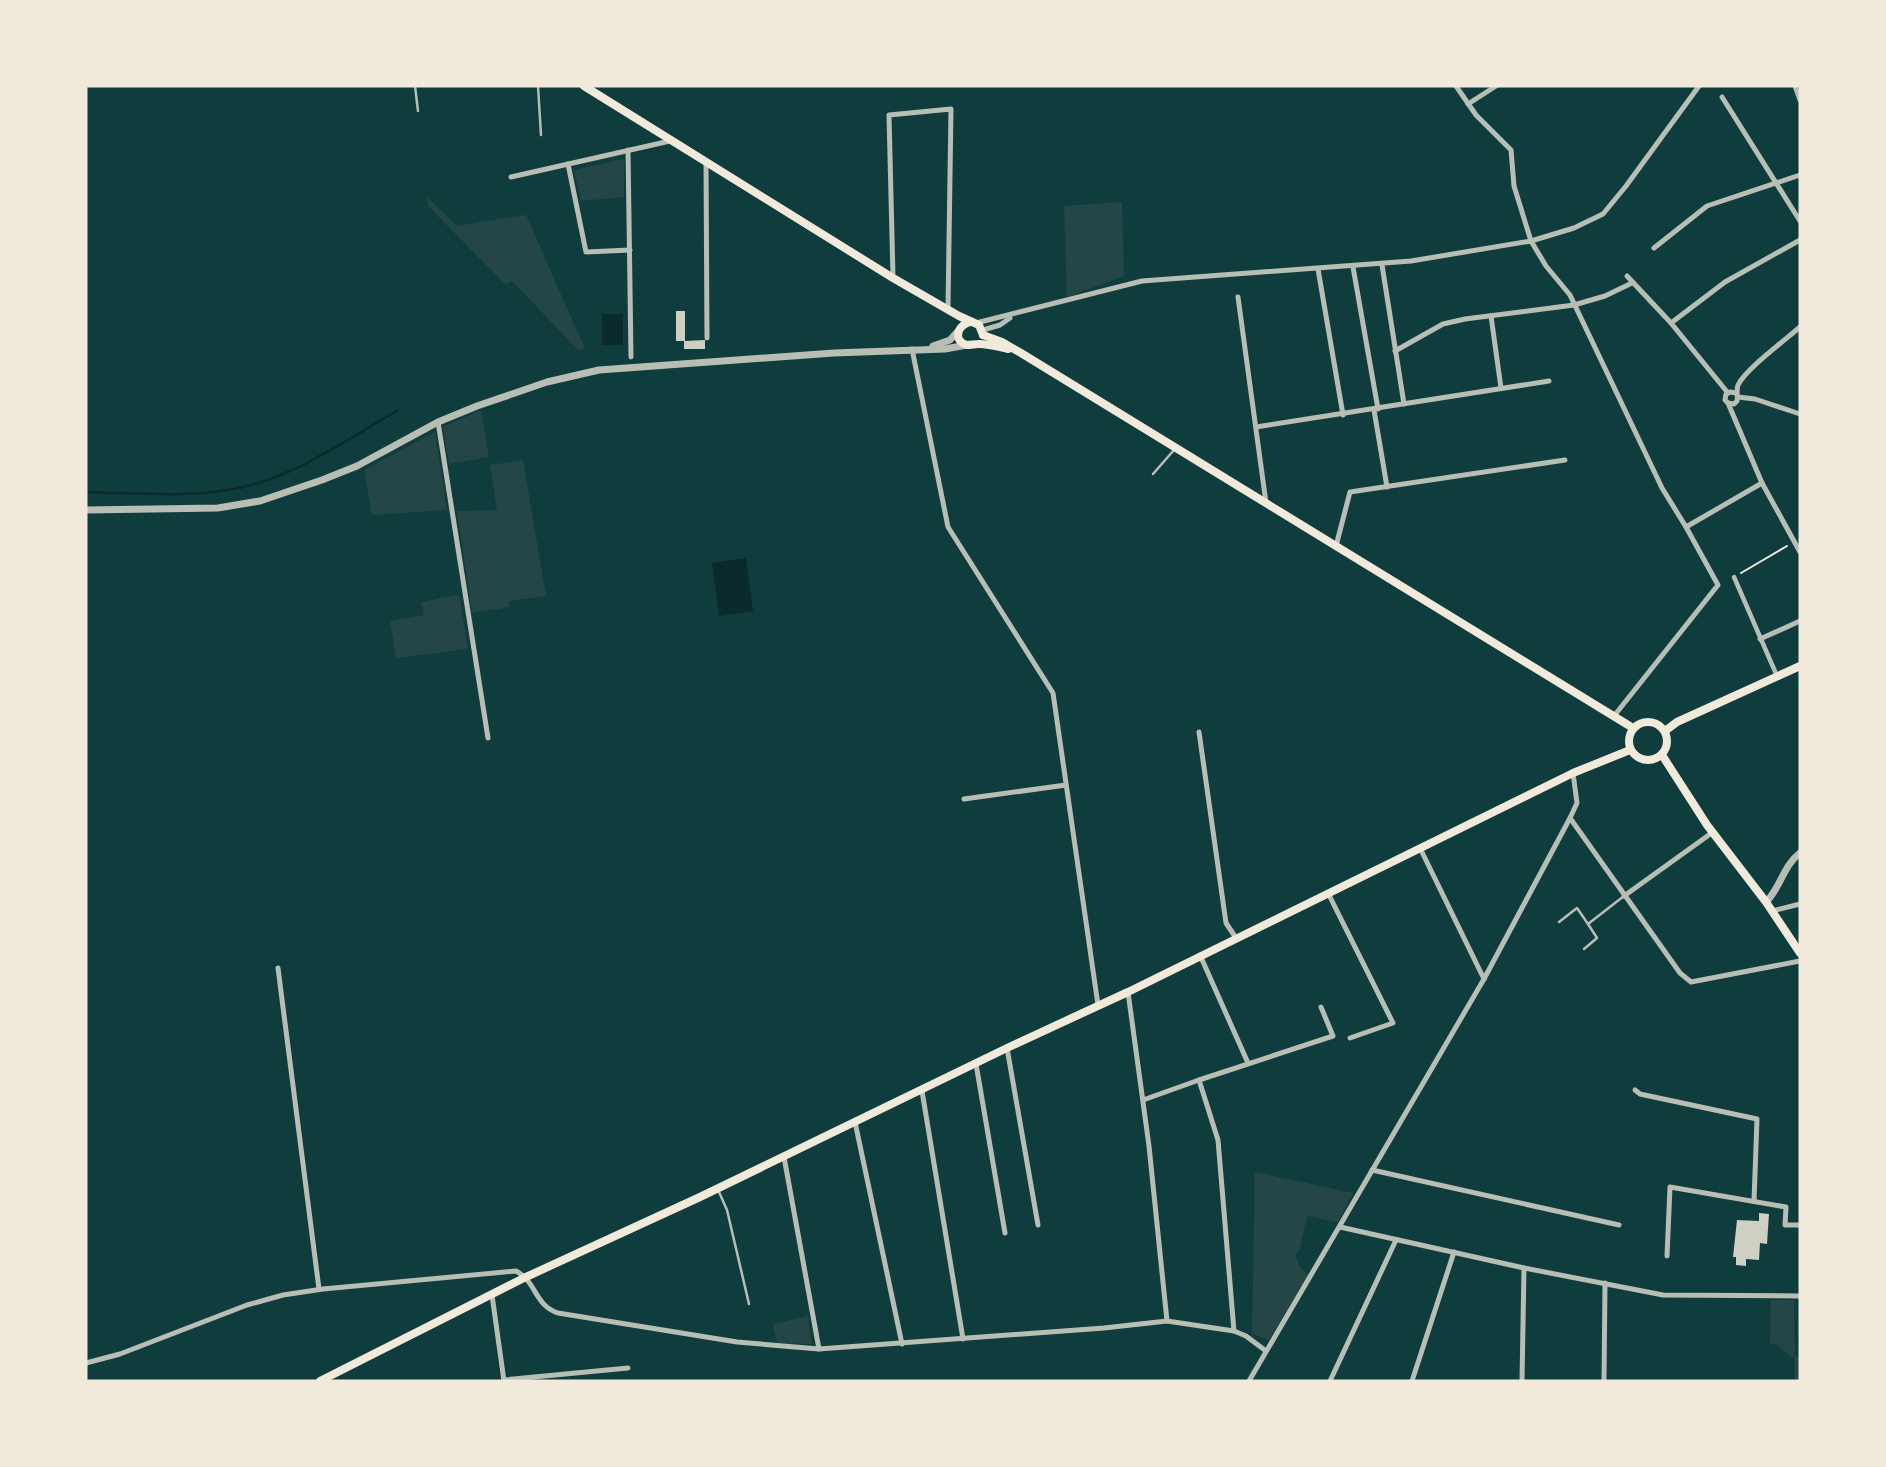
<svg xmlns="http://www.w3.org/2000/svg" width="1886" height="1467" font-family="'Sofia Sans Condensed',sans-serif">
  <rect width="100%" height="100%" fill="#0f3d3e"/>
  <g fill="#244646">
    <polygon points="624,159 624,197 581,201 574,170"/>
    <polygon points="427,197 457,226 526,215 585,349 578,350 512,281 506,285 428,206"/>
    <polygon points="1122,202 1124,276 1067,297 1064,206"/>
    <polygon points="481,410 489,457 449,464 443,427"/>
    <polygon points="435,432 447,510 372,515 364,470"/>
    <polygon points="523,460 546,596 509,601 510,607 472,613 457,511 497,510 490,465"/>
    <polygon points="459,595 468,649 396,658 390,621 424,615 421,602"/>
    <polygon points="1255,1172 1353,1193 1338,1222 1307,1216 1300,1249 1295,1255 1300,1267 1308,1275 1269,1340 1252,1334"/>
    <polygon points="1771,1300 1794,1300 1795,1356 1800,1357 1800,1381 1795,1381 1794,1357 1791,1357 1777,1345 1770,1343"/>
    <polygon points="808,1316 812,1344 777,1343 773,1324"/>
  </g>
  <g fill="#0a2a2b">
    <rect x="602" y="314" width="21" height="31"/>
    <polygon points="746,558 753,611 719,616 712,563"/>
  </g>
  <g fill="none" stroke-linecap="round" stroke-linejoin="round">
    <path stroke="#0a2a2b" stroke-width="2.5" d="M86,492C139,493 196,499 248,486C302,472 349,438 397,411"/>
  </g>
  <g fill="#cfcfc3">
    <polygon points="676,311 685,311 685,341 705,340 705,349 684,349 684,341 676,341"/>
    <polygon points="1759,1213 1769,1214 1767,1244 1760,1243 1759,1260 1746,1259 1746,1266 1736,1265 1736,1257 1733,1257 1737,1220 1759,1221"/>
  </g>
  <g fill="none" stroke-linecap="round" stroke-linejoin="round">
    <polyline stroke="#f1e9da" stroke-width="2" points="1741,573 1787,546"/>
    <g stroke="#b8beb3" stroke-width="2.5">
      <polyline points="415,86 418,111"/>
      <polyline points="538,86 541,135"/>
      <polyline points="1153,474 1174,450"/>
      <polyline points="1559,922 1577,908 1588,924 1624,896"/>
      <polyline points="1584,949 1597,938 1588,924"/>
      <polyline points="719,1192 727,1210 749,1304"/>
    </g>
    <polyline stroke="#b8beb3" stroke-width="4.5" points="1734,577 1777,676"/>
    <g stroke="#b8beb3" stroke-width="5">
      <polyline points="1456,86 1476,115 1511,150 1514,186 1531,241 1546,266 1570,295 1662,488 1686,527 1718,585 1614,716"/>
      <polyline points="1795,86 1800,100"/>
      <polyline points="1722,97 1800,221"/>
      <polyline points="1468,104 1496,86"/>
      <polyline points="628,150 631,357"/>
      <polyline points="706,161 707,338"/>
      <polyline points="568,164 586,252 630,250"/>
      <polyline points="511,177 670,141"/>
      <polyline points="1654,248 1707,206 1800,175"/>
      <polyline points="1382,265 1404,404"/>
      <polyline points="1353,267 1378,409"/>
      <polyline points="1318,269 1343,415"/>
      <polyline points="1627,276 1671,323 1728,393"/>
      <polyline points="893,277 889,115 951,109 948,308"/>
      <polyline points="1238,297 1266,503"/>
      <polyline points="1491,316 1501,388"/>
      <polyline points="976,323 1142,281 1411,261 1531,241 1574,228 1603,214 1626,186 1699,86"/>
      <polyline points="1671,323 1725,282 1800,240"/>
      <polyline points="983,330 1000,325 1010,318"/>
      <polyline points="912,349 948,527 1053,693 1098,1005"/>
      <polyline points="1395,351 1443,324 1465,319 1574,305 1605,296 1632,283"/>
      <path d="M1736,393L1730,392L1726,394L1725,400L1728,403L1734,404L1737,401C1738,395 1736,391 1738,385C1746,369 1785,340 1800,327"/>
      <polyline points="1738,397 1755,399 1800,414"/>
      <polyline points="1728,403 1762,483 1800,552"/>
      <polyline points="1374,410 1387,487"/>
      <polyline points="438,422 488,738"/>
      <polyline points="1256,427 1549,381"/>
      <polyline points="1686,527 1762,483"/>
      <polyline points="1336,546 1350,492 1565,460"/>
      <polyline points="1760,639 1800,621"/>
      <polyline points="1199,732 1226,923 1236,938"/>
      <polyline points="964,799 1066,785"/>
      <polyline points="1570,818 1680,973 1691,982 1800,961"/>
      <polyline points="1420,848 1484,979"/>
      <polyline points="1328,893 1393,1023 1350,1038"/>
      <polyline points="1624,896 1713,832"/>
      <polyline points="1772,911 1800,904"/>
      <polyline points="1200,955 1248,1063"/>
      <polyline points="278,968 319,1289"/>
      <polyline points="1128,992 1149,1146 1167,1321"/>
      <polyline points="1007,1048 1038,1225"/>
      <polyline points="976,1064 1005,1233"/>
      <polyline points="1635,1090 1640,1094 1757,1119 1754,1201"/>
      <polyline points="922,1091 963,1339"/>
      <polyline points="1143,1100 1199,1080"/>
      <polyline points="855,1122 902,1344"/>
      <polyline points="784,1157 819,1349"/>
      <polyline points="1372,1170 1619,1225"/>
      <polyline points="1340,1227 1524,1268 1663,1295 1800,1296"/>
      <polyline points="1667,1256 1670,1187 1786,1207 1785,1225 1800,1225"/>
      <polyline points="492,1295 504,1381"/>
      <polyline points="1234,1331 1218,1140 1199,1080 1333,1036 1321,1007"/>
      <path d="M86,1363L120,1354L247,1305L283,1295L323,1289L516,1271C537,1282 534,1305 558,1313L737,1342L819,1349L1104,1328L1167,1321L1234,1331L1246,1336L1266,1351"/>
      <polyline points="504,1380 628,1368"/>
      <polyline points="1249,1381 1484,979 1570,818 1577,803 1573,773"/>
      <polyline points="1330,1381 1396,1240"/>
      <polyline points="1412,1381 1454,1252"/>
      <polyline points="1522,1381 1524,1268"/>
      <polyline points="1604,1381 1605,1283"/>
    </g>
    <g stroke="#b8beb3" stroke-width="7">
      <polyline points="933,346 950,340 958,331"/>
      <polyline points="86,510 218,508 260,501 322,480 357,466 438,422 477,406 547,382 599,370 834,353 945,349 967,345"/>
      <path d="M1766,902C1781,887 1783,866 1800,853"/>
    </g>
    <g stroke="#f1e9da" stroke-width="8">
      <polyline points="584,86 893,278 959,316 979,325 983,335"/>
      <path d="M971,322C959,323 951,340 967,345C970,345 976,344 979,344C989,344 999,347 1008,349"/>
      <polyline points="983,335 1002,342 1021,353 1633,728"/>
      <circle cx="1648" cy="741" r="19"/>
      <polyline points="1665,731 1677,722 1800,666"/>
      <polyline points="1662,755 1707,825 1766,902 1800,953"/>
      <polyline points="320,1381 526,1277 700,1197 1007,1048 1128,992 1573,773 1630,750"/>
    </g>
  </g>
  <rect width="1886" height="1467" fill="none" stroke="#f1e9da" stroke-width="175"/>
</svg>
